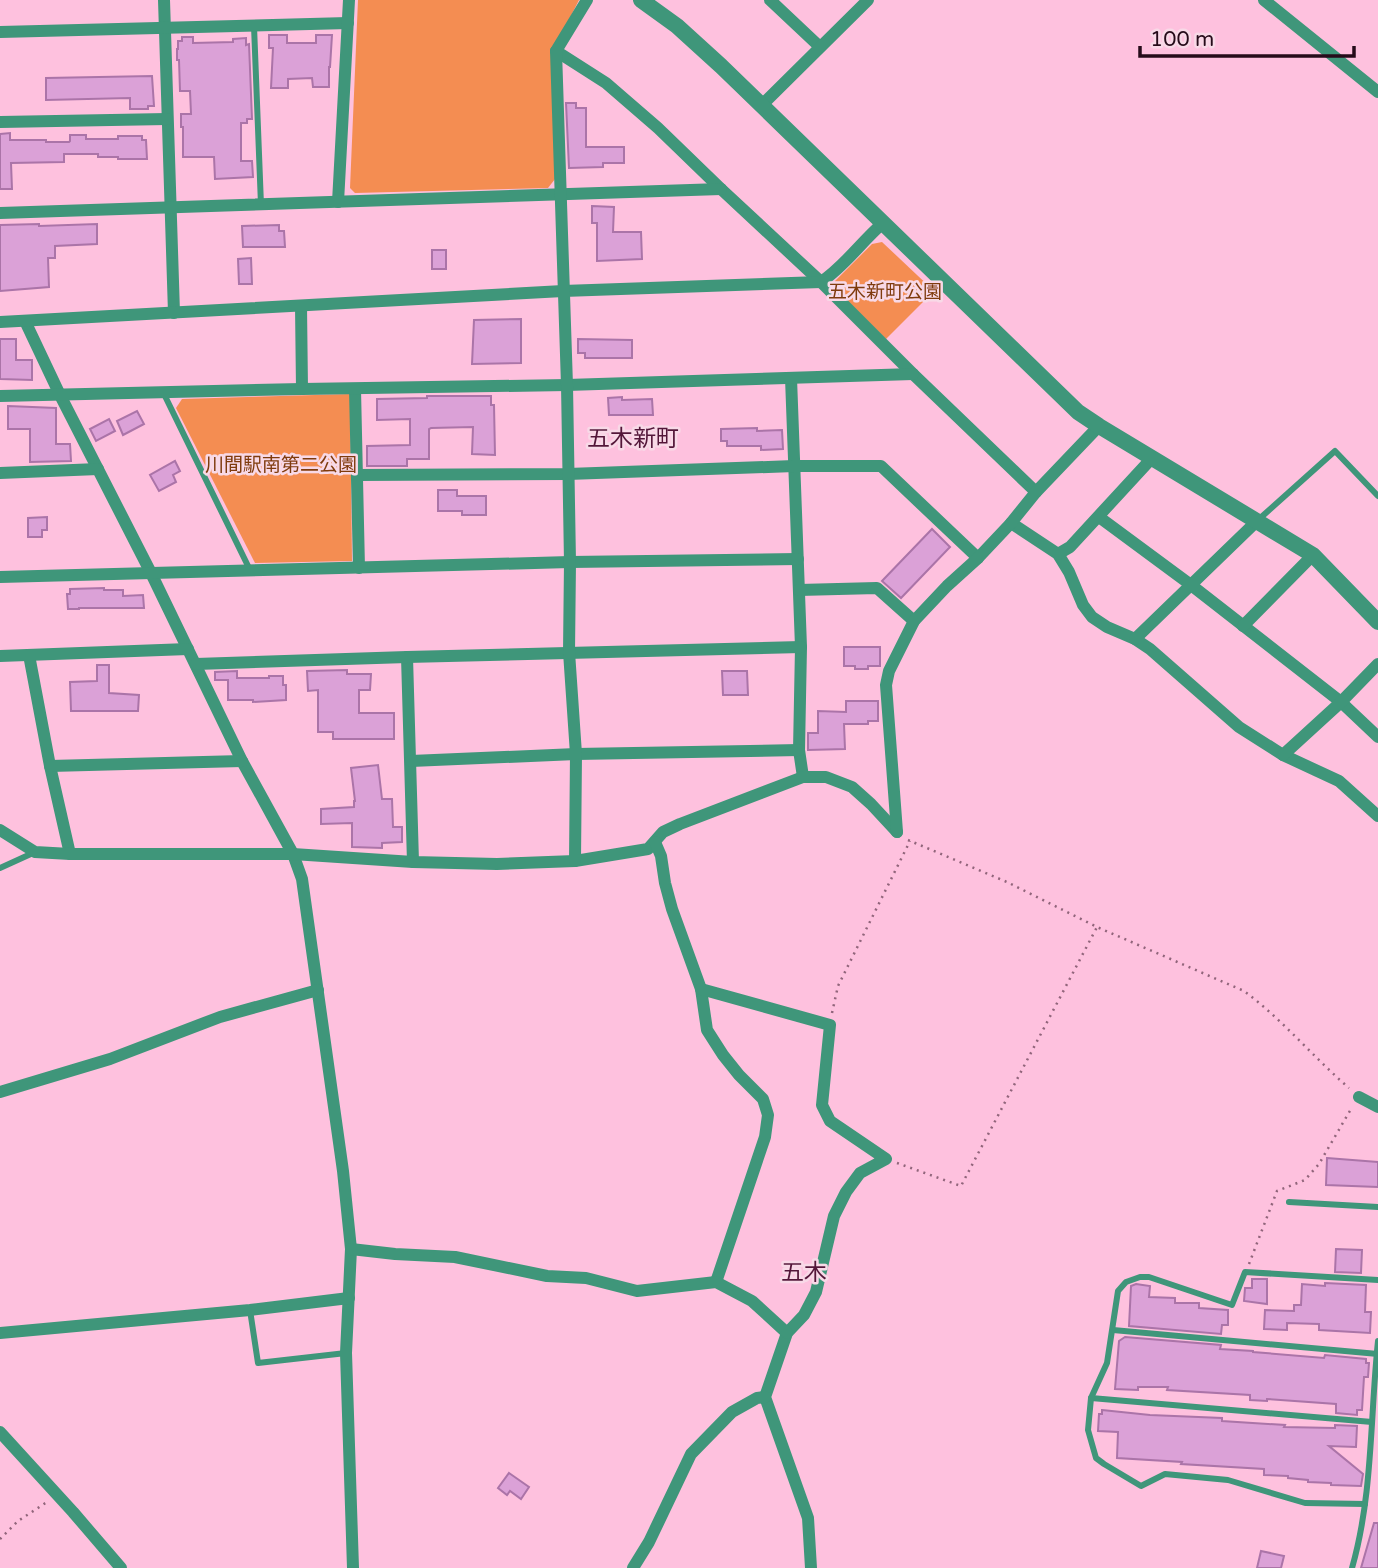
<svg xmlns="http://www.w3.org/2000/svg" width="1378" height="1568" font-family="'Varela Round','Noto Sans JP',sans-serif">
  <rect width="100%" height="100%" fill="#fec1de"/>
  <g fill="#f48d52">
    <polygon points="358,0 579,0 551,55 555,179 548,188 355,193 350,188"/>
    <polygon points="882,242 934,291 886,339 836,290 835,281 872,244"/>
    <polygon points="350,394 352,561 255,563 176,408 182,399"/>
  </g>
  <g fill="#dba1d7" stroke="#ab74a8" stroke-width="2">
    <polygon points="269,35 287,35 287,43 316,43 316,35 332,35 330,67 329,67 329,87 313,87 312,78 288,79 288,88 271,88 273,48 269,48"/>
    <polygon points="182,37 193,37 193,43 233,42 233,39 246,38 246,45 249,44 252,119 247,119 247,123 241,123 241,161 252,161 253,177 215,179 214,157 183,157 183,127 181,127 181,114 191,114 190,91 180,91 179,60 177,60 177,49 178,49 178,41 182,41"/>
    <polygon points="152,76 154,106 148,106 148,109 130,109 130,98 46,100 46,78"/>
    <polygon points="566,103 576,103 576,108 586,108 586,147 624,147 624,163 603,163 603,167 569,168"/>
    <polygon points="10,133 10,140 46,140 46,142 69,142 70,141 70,135 86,135 86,139 118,139 118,136 142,136 142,140 146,140 147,159 118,159 118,157 98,157 98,154 64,154 64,162 11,163 12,189 0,189 0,134"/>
    <polygon points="592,206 614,207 613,232 641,232 642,259 597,261 597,223 592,223"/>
    <polygon points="39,224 39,226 97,224 97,244 55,246 55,258 48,258 49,287 0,291 0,225"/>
    <polygon points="279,225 279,231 284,231 285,247 243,247 242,226"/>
    <rect x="432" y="250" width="14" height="19"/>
    <polygon points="251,258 252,284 239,284 238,259"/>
    <polygon points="521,319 521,363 472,364 474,320"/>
    <polygon points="0,339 16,339 16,360 32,360 32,380 0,379"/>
    <polygon points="578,339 632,340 632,358 585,358 585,353 578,353"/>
    <polygon points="427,396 491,396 491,405 494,405 495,455 472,454 473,427 431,428 429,429 429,459 407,459 407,466 367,466 367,446 410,445 410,419 377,420 377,399 427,398"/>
    <polygon points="622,397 622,400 652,399 653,415 609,415 608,398"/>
    <polygon points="8,406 56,408 56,444 70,444 71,461 30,462 30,429 8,429"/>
    <polygon points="137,411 144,424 123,435 117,421"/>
    <polygon points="109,419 115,431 96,441 90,429"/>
    <polygon points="757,428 757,431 782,430 783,449 761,450 761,446 727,446 727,441 721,441 721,429"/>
    <polygon points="175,461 180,471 173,475 176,482 159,491 150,475"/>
    <polygon points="438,490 457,490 457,496 486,496 486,515 462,515 462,511 438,511"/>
    <polygon points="47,517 47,530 42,530 42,537 28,537 28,518"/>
    <polygon points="932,529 950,547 901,598 882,581"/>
    <polygon points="104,588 104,590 123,590 123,596 143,595 144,608 79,608 79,609 68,609 67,594 70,594 70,589"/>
    <polygon points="844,647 880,647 880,666 868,666 868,669 855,669 855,666 844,666"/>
    <polygon points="97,665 109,665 109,693 139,695 138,711 71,711 70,682 97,681"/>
    <polygon points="347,670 347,674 371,674 370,690 359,690 359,713 394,713 394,739 333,739 333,732 318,732 318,690 308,691 307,671"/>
    <polygon points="237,671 237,678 269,678 269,676 283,676 283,685 286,685 286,700 253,702 253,700 228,700 228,680 215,680 215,672"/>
    <polygon points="722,671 747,671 748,695 723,695"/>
    <polygon points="846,701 878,701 878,721 868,721 868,724 844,724 845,749 808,750 808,733 818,733 818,711 846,712"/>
    <polygon points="378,765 382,799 392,799 393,827 402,827 402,842 382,843 382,848 352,847 352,823 321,824 321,809 354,807 354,801 355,801 351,768"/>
    <polygon points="1327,1158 1378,1162 1378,1187 1326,1185"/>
    <polygon points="1336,1249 1362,1250 1361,1273 1335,1272"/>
    <polygon points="1252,1279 1267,1279 1267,1304 1244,1301 1245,1288 1252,1288"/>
    <polygon points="1325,1283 1366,1285 1365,1312 1371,1312 1370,1333 1319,1330 1319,1324 1287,1323 1287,1330 1264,1329 1265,1310 1294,1311 1294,1305 1301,1305 1302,1284 1325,1286"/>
    <polygon points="1136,1284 1150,1286 1149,1297 1175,1298 1175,1303 1199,1303 1199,1308 1228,1310 1228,1325 1222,1325 1221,1334 1129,1326 1131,1286"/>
    <polygon points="1125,1337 1221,1345 1220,1349 1253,1351 1253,1352 1324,1358 1325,1355 1366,1359 1366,1363 1369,1363 1368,1377 1364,1377 1362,1410 1357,1410 1357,1415 1336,1413 1336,1404 1267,1399 1267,1401 1250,1400 1250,1395 1167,1390 1168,1387 1138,1387 1138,1390 1115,1389 1119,1341"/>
    <polygon points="1102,1410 1150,1415 1222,1418 1222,1421 1285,1425 1284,1427 1335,1428 1335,1425 1357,1426 1356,1447 1329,1446 1363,1474 1361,1486 1331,1485 1331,1483 1308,1482 1308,1480 1288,1478 1288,1476 1264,1475 1264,1469 1181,1464 1182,1462 1117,1458 1118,1432 1098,1431 1099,1414 1102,1414"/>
    <polygon points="509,1473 529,1487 521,1499 510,1491 507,1495 498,1488"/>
    <polygon points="1374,1523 1378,1523 1378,1568 1361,1568"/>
    <polygon points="1261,1551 1284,1556 1281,1568 1257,1568"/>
  </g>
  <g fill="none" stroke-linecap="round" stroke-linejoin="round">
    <g stroke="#91657b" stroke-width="2.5" stroke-dasharray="2 5" stroke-linecap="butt">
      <path d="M908,840L1007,882L1097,927L1244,991C1282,1019 1313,1057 1349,1088"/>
      <polyline points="832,1013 838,986 910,841"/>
      <polyline points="897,1163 961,1186 1097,927"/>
      <polyline points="1249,1264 1277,1191 1305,1180 1319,1164 1351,1109"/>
      <polyline points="0,1539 18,1521 47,1502"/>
    </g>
    <g stroke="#3f967a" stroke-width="6">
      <polyline points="254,26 261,205"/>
      <polyline points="163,392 250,570"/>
      <polyline points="1258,520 1335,451 1378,496"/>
      <polyline points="0,868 33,853"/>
      <polyline points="1289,1202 1378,1207"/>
      <polyline points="250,1310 258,1363 346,1353"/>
      <polyline points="1113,1330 1378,1354"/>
      <polyline points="1091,1398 1372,1422"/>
      <polyline points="1365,1504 1305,1503 1228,1480 1165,1474 1141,1486 1104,1464 1096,1458 1088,1430 1091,1398 1107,1363 1118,1291 1126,1282 1140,1277 1149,1277 1232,1305 1245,1272 1378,1280"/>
      <path d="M1352,1568C1373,1495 1370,1417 1378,1341"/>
    </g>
    <g stroke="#3f967a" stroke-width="12">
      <polyline points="164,0 174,313"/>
      <polyline points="770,0 820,47"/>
      <polyline points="1264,0 1378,92"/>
      <polyline points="0,32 348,23"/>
      <polyline points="556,51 606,83 658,128 721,189 821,282 913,374 1036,492"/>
      <polyline points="761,106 868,0"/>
      <polyline points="0,122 167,119"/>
      <polyline points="338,202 349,0"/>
      <polyline points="0,213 721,189"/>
      <polyline points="301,306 302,389"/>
      <polyline points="25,321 60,395 151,573 242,761 293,854 302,879 343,1171 351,1249 346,1353 353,1568"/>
      <path d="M0,322L563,291L821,282C845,266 861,242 883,223"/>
      <polyline points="791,378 801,647 799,750 803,777"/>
      <polyline points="355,389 359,568"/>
      <polyline points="0,396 302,389 567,385 913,374"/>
      <polyline points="0,473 98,469"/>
      <polyline points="357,475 568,474 794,466 881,466 978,558"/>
      <polyline points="1099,517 1191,585 1341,702 1378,737"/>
      <polyline points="1011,523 1058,554 1069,572 1083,605 1092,617 1107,627 1135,639 1150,649 1239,727 1283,755 1339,781 1378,816"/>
      <polyline points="1058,554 1070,547 1152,458"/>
      <polyline points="0,577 570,562 798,559"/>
      <polyline points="799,590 877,588 914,621"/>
      <polyline points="1243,626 1313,555"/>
      <polyline points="1135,639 1258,520"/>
      <polyline points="29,655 50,766 70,854"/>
      <polyline points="0,656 188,649"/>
      <polyline points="407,657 413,862"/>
      <polyline points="196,664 407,657 801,647"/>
      <polyline points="1283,755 1341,702 1378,664"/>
      <polyline points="411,761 576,754 799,750"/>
      <polyline points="50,766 242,761"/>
      <polyline points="0,830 35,852 70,854 293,854 413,862 497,864 575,861 648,849 663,832 680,824 803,777 826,777 852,787 871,804 897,832"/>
      <polyline points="897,832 886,685 889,671 914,621 947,586 978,558 1011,523 1036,492 1099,426"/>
      <polyline points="655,842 661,856 665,883 672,909 701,989 707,1030 723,1055 739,1075 763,1099 768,1115 765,1137 716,1282"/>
      <polyline points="575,861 576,754 569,652 570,562 567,385 556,51 587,0"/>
      <polyline points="701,989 830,1025 822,1105 830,1121 886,1159 860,1173 846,1192 834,1216 816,1292 804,1315 787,1333 765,1397 808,1518 811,1568"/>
      <polyline points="0,1092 110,1059 220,1017 318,990"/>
      <polyline points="1359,1097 1378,1107"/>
      <polyline points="351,1249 395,1254 455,1257 547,1276 586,1278 637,1291 716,1282 752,1301 787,1333"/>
      <polyline points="0,1333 250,1310 349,1298"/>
      <polyline points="0,1432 73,1512 121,1568"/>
      <polyline points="633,1568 649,1542 691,1454 732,1412 757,1398 765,1397"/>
    </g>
    <polyline stroke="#3f967a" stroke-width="16" points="641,0 677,26 721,66 1078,412 1099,426 1313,555 1378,622"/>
  </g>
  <g text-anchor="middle" stroke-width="5" stroke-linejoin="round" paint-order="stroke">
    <g font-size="19" fill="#7f3b0d" stroke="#f8d9e7">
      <text x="885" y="298">五木新町公園</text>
      <text x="281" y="471">川間駅南第二公園</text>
    </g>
    <g font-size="23" fill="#531639" stroke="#f8d9e7">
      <text x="633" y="446">五木新町</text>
      <text x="804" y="1280">五木</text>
    </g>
  </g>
  <path d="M1140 46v10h214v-10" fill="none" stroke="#260b1a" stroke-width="3.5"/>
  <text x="1150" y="46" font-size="21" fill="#260b1a" stroke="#f8d9e7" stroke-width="5" paint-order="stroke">100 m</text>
</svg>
